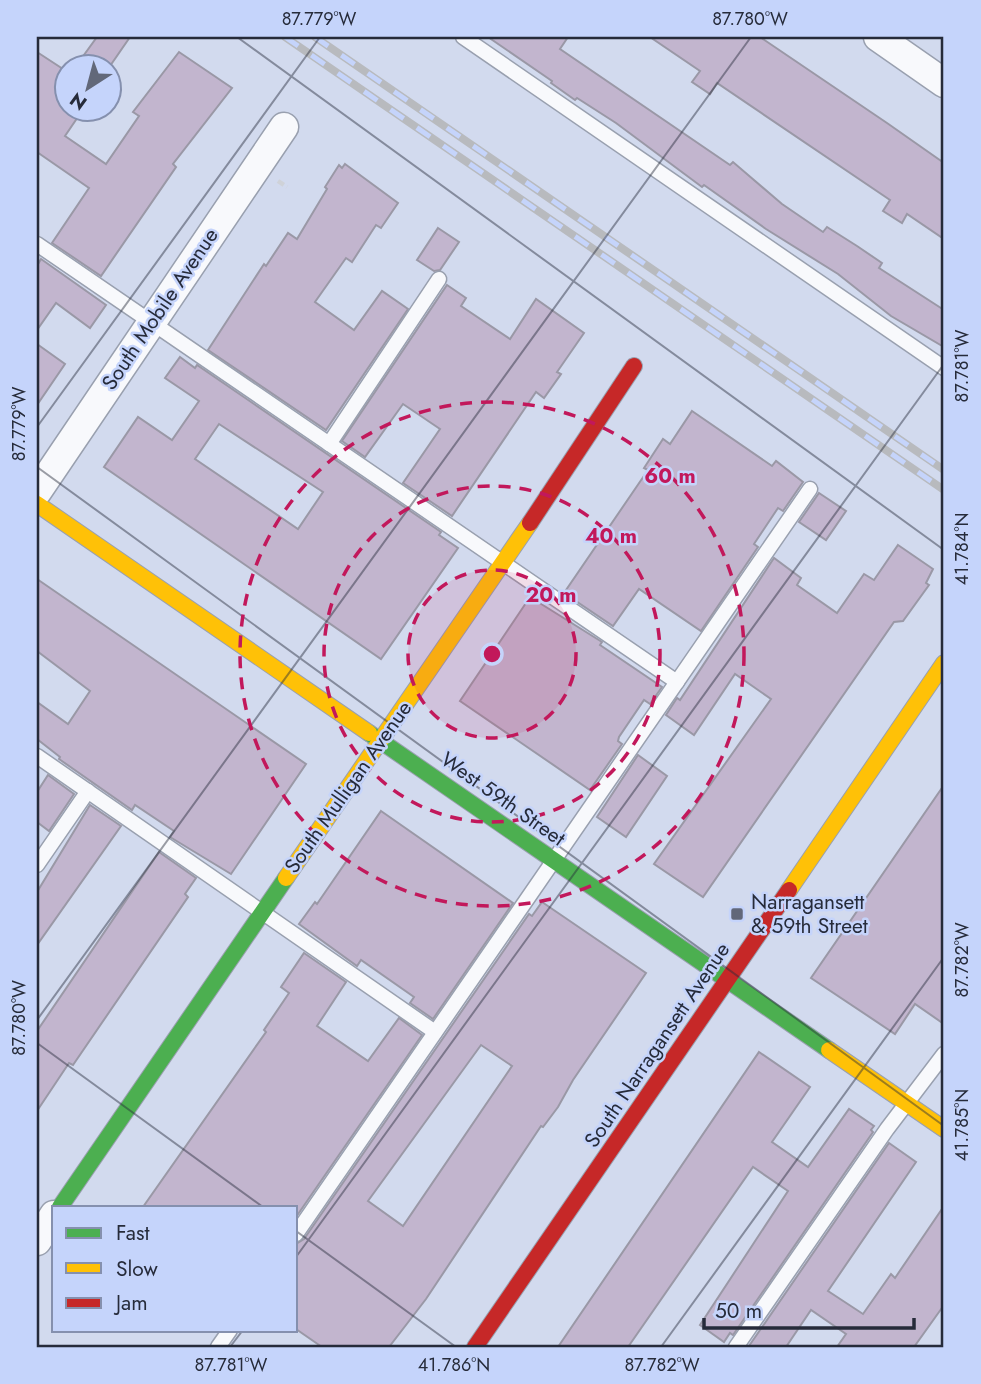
<svg xmlns="http://www.w3.org/2000/svg" width="981" height="1384" font-family="Jost,sans-serif">
  <rect width="100%" height="100%" fill="#d2daee"/>
  <g fill="#c2b5ce" stroke="#9a98a6" stroke-width="2" fill-rule="evenodd">
    <polygon points="97,37 130,37 110,66 76,66"/>
    <polygon points="488,37 568,37 560,49 730,165 733,162 782,204 823,232 827,227 857,246 882,263 879,268 944,310 944,347 891,316 838,274 766,229 704,185 702,187 616,123 577,98 575,100 551,83 552,81"/>
    <polygon points="650,37 760,37 887,123 944,163 944,239 907,214 902,223 883,211 890,200 717,83 710,94 692,82 700,71"/>
    <polygon points="37,52 66,71 66,108 84,108 65,136 106,164 139,116 133,112 179,52 232,88 173,164 176,167 101,276 52,243 89,188 37,152"/>
    <polygon points="345,164 398,203 381,228 376,225 352,262 346,258 315,302 354,330 382,291 408,309 326,430 208,350 264,264 266,266 288,233 297,239 327,189 325,187 339,165 342,168"/>
    <polygon points="438,228 459,242 440,270 434,271 417,260"/>
    <polygon points="41,259 106,305 90,328 56,303 37,330 37,266"/>
    <polygon points="447,285 466,298 461,306 510,339 536,299 584,333 557,372 561,374 544,398 536,392 452,516 403,483 440,429 403,404 365,457 342,441"/>
    <polygon points="37,344 65,364 37,405"/>
    <path d="M180,357L195,368L197,365L441,532L439,535L458,548L381,659L104,467L138,417L172,440L199,401L165,378ZM219,424L323,492L298,529L195,459Z"/>
    <polygon points="692,411 772,466 776,461 803,482 783,511 778,508 754,544 758,547 701,631 639,589 613,626 564,593 648,470 644,468 663,439 670,444"/>
    <polygon points="819,493 846,511 826,540 799,522"/>
    <polygon points="898,545 933,569 926,583 929,585 903,621 894,622 703,897 654,864 771,699 735,674 694,735 666,715 677,698 680,700 774,558 801,578 797,585 837,613 864,574 874,580"/>
    <polygon points="37,579 306,764 231,874 170,837 174,831 135,805 132,810 59,759 60,757 37,739 37,702 68,724 90,691 37,651"/>
    <polygon points="530,597 602,642 600,645 662,687 650,704 644,700 619,737 618,741 622,744 590,790 460,701"/>
    <polygon points="638,755 667,776 626,837 597,817"/>
    <polygon points="48,775 74,794 49,831 37,822 37,792"/>
    <polygon points="944,785 944,1024 915,1004 895,1034 811,978"/>
    <polygon points="90,805 121,826 37,945 37,892"/>
    <polygon points="381,811 513,903 433,1019 410,1003 414,997 361,960 357,966 299,924 315,902 317,904"/>
    <polygon points="159,852 196,878 185,894 188,897 73,1065 69,1063 37,1111 37,1031"/>
    <path d="M542,902L646,973L573,1080L558,1107L543,1127L541,1126L426,1299L389,1347H322L296,1329V1244L304,1239L529,914L532,916ZM481,1045L512,1066L403,1226L368,1201Z"/>
    <polygon points="304,953 346,982 317,1026 368,1061 399,1018 422,1035 296,1217 296,1207 143,1207 266,1032 264,1030 289,993 281,987"/>
    <polygon points="759,1052 810,1087 772,1142 808,1167 849,1109 874,1126 871,1130 873,1132 733,1335 730,1333 724,1342 700,1325 788,1191 753,1167 628,1347 558,1347"/>
    <polygon points="889,1143 916,1162 828,1291 863,1314 891,1274 895,1278 944,1206 944,1305 914,1347 837,1347 846,1334 811,1310 786,1347 749,1346"/>
  </g>
  <g fill="none" stroke-linecap="round" stroke-linejoin="round">
    <g stroke="#99a0af" stroke-width="17">
      <g id="lane">
        <polyline points="463,37 944,368"/>
        <polyline points="37,244 677,682"/>
        <polyline points="329,444 439,279"/>
        <polyline points="37,756 435,1032"/>
        <polyline points="37,865 88,791"/>
        <polyline points="296,1234 810,489"/>
        <polyline points="218,1347 230,1330"/>
        <polyline points="736,1347 887,1129 944,1054"/>
      </g>
    </g>
    <g stroke="#99a0af" stroke-width="31">
      <g id="street">
        <polyline points="878,37 944,83"/>
        <polyline points="37,492 284,127"/>
        <polyline points="37,1241 54,1215"/>
      </g>
    </g>
    <g stroke="#99a0af" stroke-width="18">
      <g id="fast">
        <polyline points="369,733 829,1050"/>
        <polyline points="60,1207 286,878"/>
      </g>
    </g>
    <g stroke="#99a0af" stroke-width="18">
      <g id="slow">
        <polyline points="37,504 369,733"/>
        <polyline points="286,878 530,523"/>
        <polyline points="789,890 944,663"/>
        <polyline points="829,1050 944,1129"/>
      </g>
    </g>
    <g stroke="#99a0af" stroke-width="18">
      <g id="jam">
        <polyline points="530,523 634,366"/>
        <polyline points="475,1347 789,890"/>
      </g>
    </g>
    <polyline stroke="#cfd2d8" stroke-width="4.5" stroke-dasharray="7 3.5" stroke-linecap="butt" points="278,181 287,187"/>
    <use href="#lane" stroke="#f8f9fc" stroke-width="14"/>
    <use href="#street" stroke="#f8f9fc" stroke-width="28"/>
    <use href="#fast" stroke="#4caf50" stroke-width="16"/>
    <use href="#slow" stroke="#ffc107" stroke-width="16"/>
    <use href="#jam" stroke="#c62828" stroke-width="16"/>
    <g stroke="#b8babe" stroke-width="8">
      <g id="rail">
        <polyline points="285,37 944,490"/>
        <polyline points="315,37 944,470"/>
      </g>
    </g>
    <use href="#rail" stroke="#c5d4fb" stroke-width="5" stroke-dasharray="16" stroke-linecap="butt"/>
  </g>
  <path fill="none" stroke="#262b3a" stroke-width="2" stroke-opacity="0.45" d="M237,37L944,550M37,427L320,37M37,467L944,1126M37,1020L751,37M37,1043L263,1207M296,1231L456,1347M296,1257L944,364M230,1347L243,1330M661,1347L944,957"/>
  <circle cx="492" cy="654" r="84" fill="#c2185b" fill-opacity=".12"/>
  <g fill="none" stroke="#c2185b" stroke-width="3.5" stroke-dasharray="12 9">
    <circle cx="492" cy="654" r="84"/>
    <circle cx="492" cy="654" r="168"/>
    <circle cx="492" cy="654" r="252"/>
  </g>
  <rect fill="#626879" stroke="#c5d4fb" stroke-width="2.5" x="730" y="907" width="14" height="14" rx="3.5"/>
  <g text-anchor="middle" stroke-width="5" stroke-linejoin="round" paint-order="stroke">
    <g font-size="21" fill="#262b3a" stroke="#c5d4fb">
      <text transform="translate(160 309) rotate(-56)" y="7">South Mobile Avenue</text>
      <text transform="translate(348 787) rotate(-55)" y="7">South Mulligan Avenue</text>
      <text transform="translate(503 799) rotate(35)" y="7">West 59th Street</text>
      <text transform="translate(657 1045) rotate(-56)" y="7">South Narragansett Avenue</text>
    </g>
    <g font-size="21" fill="#262b3a" stroke="#c5d4fb" text-anchor="start">
      <text x="751" y="909">Narragansett<tspan x="751" dy="24">&amp; 59th Street</tspan></text>
    </g>
  </g>
  <circle cx="492" cy="654" r="10" fill="#c2185b" stroke="#c5d4fb" stroke-width="3.5"/>
  <g font-size="21" text-anchor="middle" font-weight="bold" fill="#c2185b" stroke="#c5d4fb" stroke-width="5" stroke-linejoin="round" paint-order="stroke">
    <text x="670" y="483">60 m</text>
    <text x="611" y="543">40 m</text>
    <text x="551" y="602">20 m</text>
  </g>
  <rect width="981" height="1384" fill="none" stroke="#c5d4fb" stroke-width="77"/>
  <rect x="52" y="1206" width="245" height="126" fill="#c5d4fb" stroke="#8590ae" stroke-width="2"/>
  <rect x="66" y="1228" width="35" height="10" fill="#4caf50" stroke="#8590ae" stroke-width="2"/>
  <text x="116" y="1240" font-size="21" fill="#262b3a">Fast</text>
  <rect x="66" y="1263" width="35" height="10" fill="#ffc107" stroke="#8590ae" stroke-width="2"/>
  <text x="116" y="1276" font-size="21" fill="#262b3a">Slow</text>
  <rect x="66" y="1298" width="35" height="10" fill="#c62828" stroke="#8590ae" stroke-width="2"/>
  <text x="116" y="1310" font-size="21" fill="#262b3a">Jam</text>
  <g transform="translate(88 88) rotate(216)"><circle r="33" fill="#c5d4fb" stroke="#8590ae" stroke-width="2"/>
  <path d="M0-5L12 26L0 18L-12 26Z" fill="#626879"/>
  <text y="-10" font-size="19" font-weight="bold" text-anchor="middle" fill="#262b3a">N</text>
  </g>
  <path d="M704 1318v10h210v-10" fill="none" stroke="#262b3a" stroke-width="3.5"/>
  <text x="715" y="1318" font-size="21" fill="#262b3a" stroke="#c5d4fb" stroke-width="5" paint-order="stroke">50 m</text>
  <rect x="38" y="38" width="904" height="1308" fill="none" stroke="#262b3a" stroke-width="2.5"/>
  <g font-size="18" text-anchor="middle" fill="#262b3a">
    <text x="319" y="25">87.779°W</text>
    <text x="750" y="25">87.780°W</text>
    <text transform="translate(962 366) rotate(-90)" y="6">87.781°W</text>
    <text transform="translate(19 424) rotate(-90)" y="6">87.779°W</text>
    <text transform="translate(962 549) rotate(-90)" y="6">41.784°N</text>
    <text transform="translate(962 960) rotate(-90)" y="6">87.782°W</text>
    <text transform="translate(19 1018) rotate(-90)" y="6">87.780°W</text>
    <text transform="translate(962 1125) rotate(-90)" y="6">41.785°N</text>
    <text x="231" y="1371">87.781°W</text>
    <text x="454" y="1371">41.786°N</text>
    <text x="662" y="1371">87.782°W</text>
  </g>
</svg>
